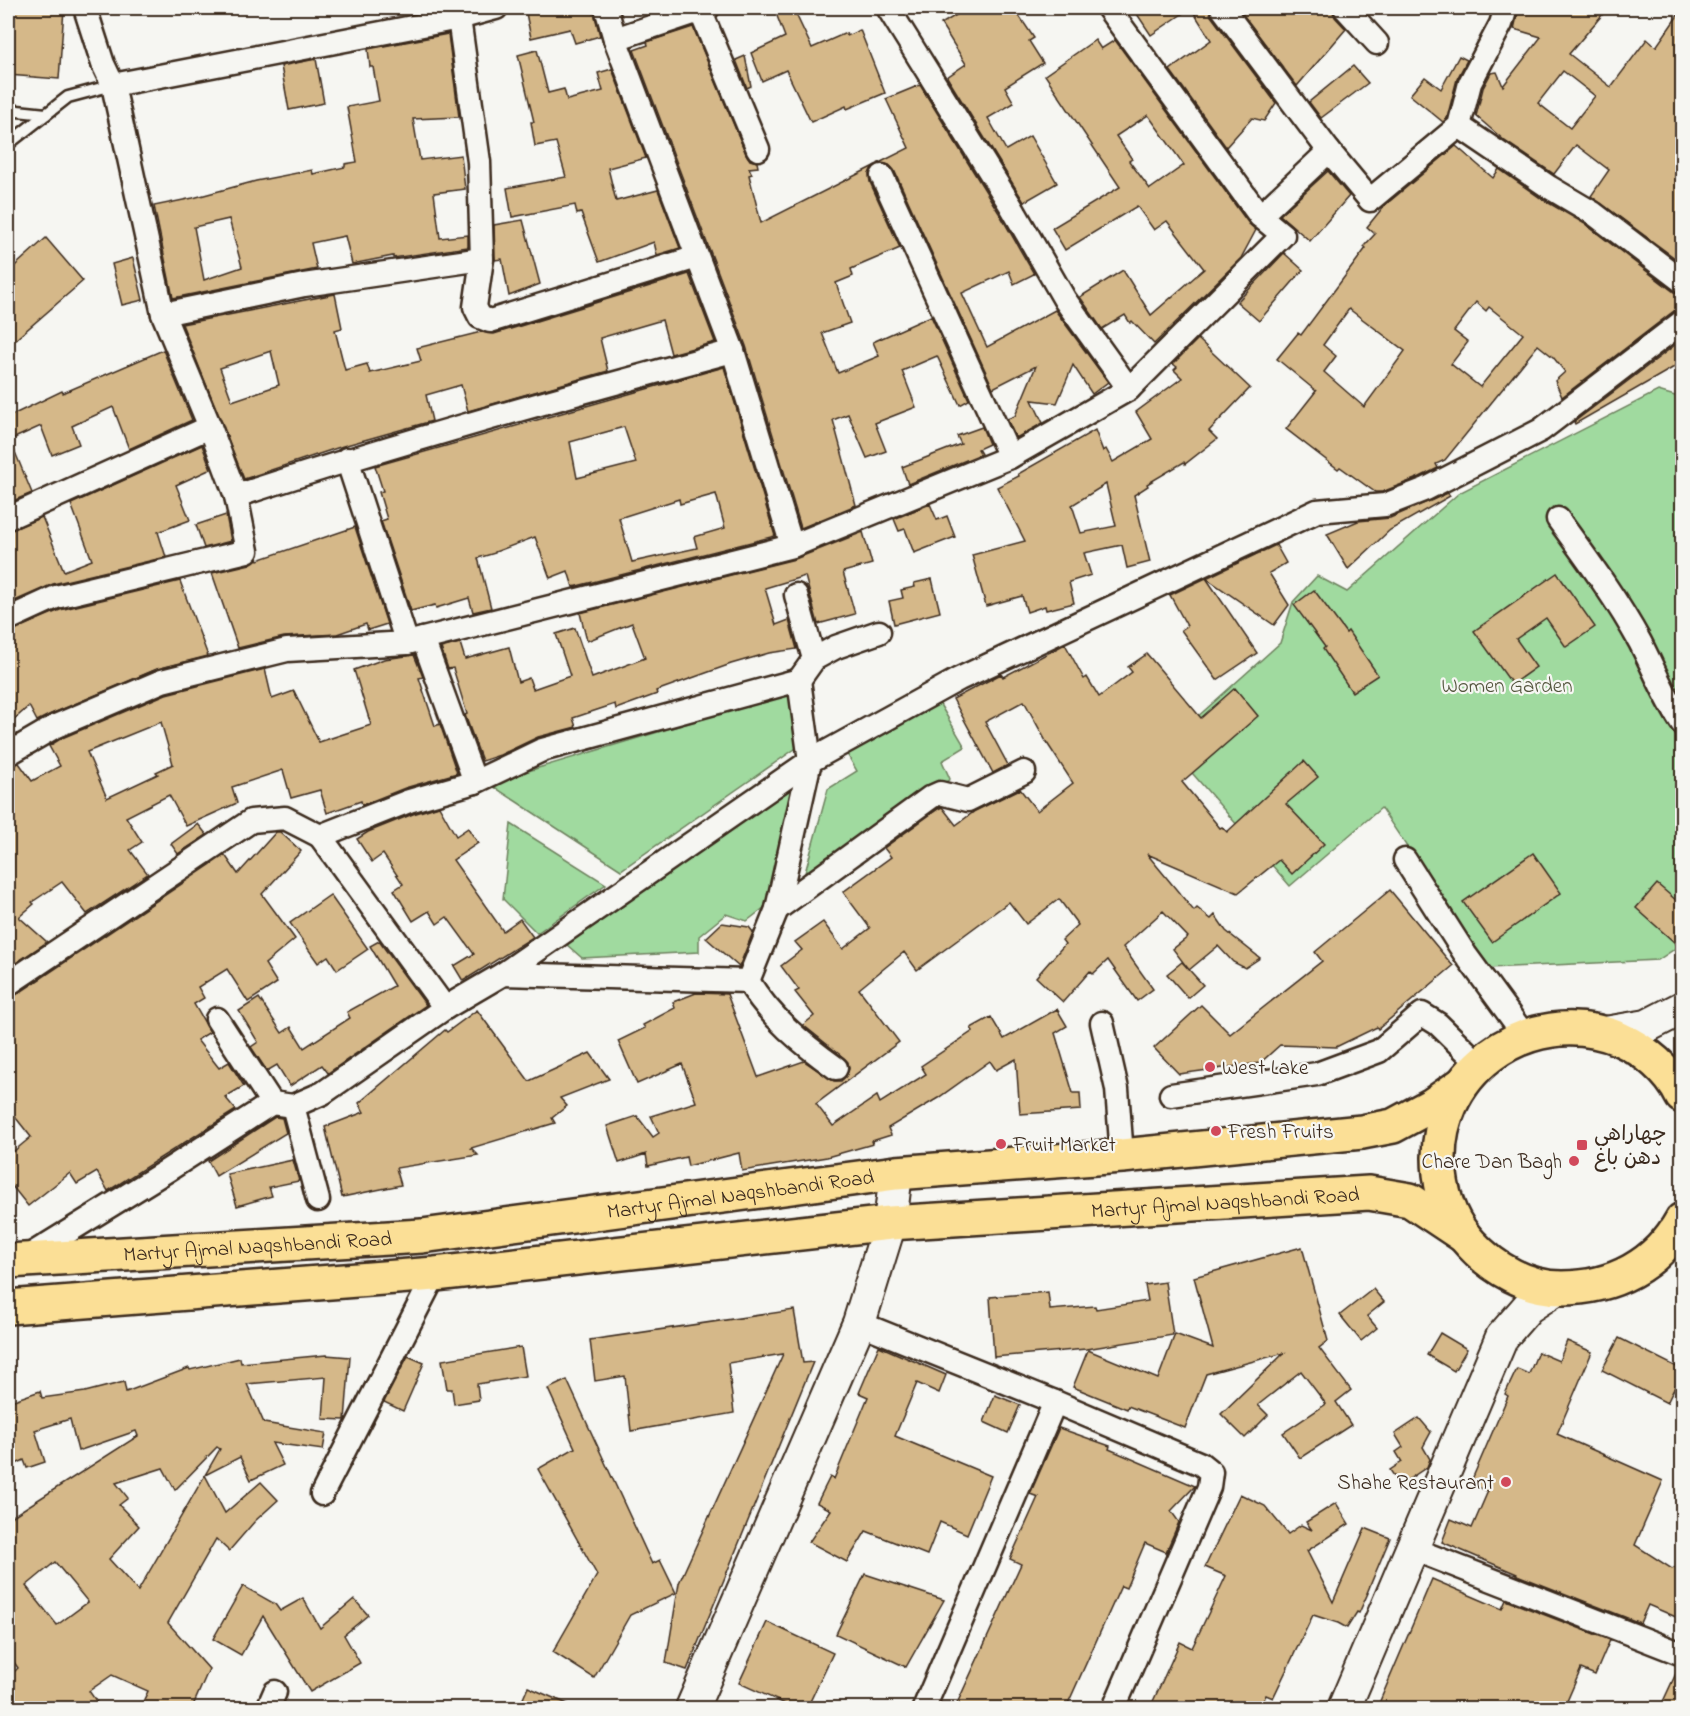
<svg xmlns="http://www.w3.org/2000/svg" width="1690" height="1716" font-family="'Indie Flower','Playpen Sans Arabic',sans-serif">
  <rect width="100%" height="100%" fill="#f6f6f2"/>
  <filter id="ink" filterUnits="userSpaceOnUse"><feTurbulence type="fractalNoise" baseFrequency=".0167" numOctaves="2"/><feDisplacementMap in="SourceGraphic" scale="12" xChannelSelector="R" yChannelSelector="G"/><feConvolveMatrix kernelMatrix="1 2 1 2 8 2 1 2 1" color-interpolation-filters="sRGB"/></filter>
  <g filter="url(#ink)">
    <g fill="#a0da9f" stroke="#6e825e" stroke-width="1.5">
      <polygon points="1658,391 1682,398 1682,944 1658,960 1488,968 1381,808 1290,886 1167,744 1280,643 1293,602 1317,576 1347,592 1459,493"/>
      <polygon points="798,690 805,742 621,870 488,783"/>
      <polygon points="938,701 965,747 942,761 950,779 803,880 828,789 857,771 847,754"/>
      <polygon points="806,777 773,901 747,921 726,914 699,936 699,952 582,958 566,944"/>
      <polygon points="511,824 606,884 537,933 503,899"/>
    </g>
    <g fill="#d5b889" stroke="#3b2a1e" stroke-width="1.5" fill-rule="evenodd">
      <polygon points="8,8 64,9 59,79 8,75"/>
      <polygon points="525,8 593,8 600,36 575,43 570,29 531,38"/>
      <polygon points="774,8 793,8 812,48 846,33 847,36 860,30 885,93 847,109 846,106 811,122 786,70 762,81 751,53 785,37"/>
      <polygon points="968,8 1014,8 1034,38 1029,41 1043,63 1005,87 1014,103 988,118 1006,150 1030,136 1057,183 1024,202 947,77 966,64 941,24"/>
      <polygon points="1133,8 1209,8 1211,16 1276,103 1264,121 1252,118 1226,147 1170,70 1211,40 1191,8 1151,35"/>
      <polygon points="1238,8 1332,8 1335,17 1346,29 1297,86"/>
      <path d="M1519,8H1608L1569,54L1611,87L1647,39L1656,47L1683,8V264L1591,196L1609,170L1576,145L1554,174L1505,141L1476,116L1483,88L1491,73L1497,72L1503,86L1541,37L1514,29ZM1563,71L1595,96L1570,128L1538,103Z"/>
      <polygon points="693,27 746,154 750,160 757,162 758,167 749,168 752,174 749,175 761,223 874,166 869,174 870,182 900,248 851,269 853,276 836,283 850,323 822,333 838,373 879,356 873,342 931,316 969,400 960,405 937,356 902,371 916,407 875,423 886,451 867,458 848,414 833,420 856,505 801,528 746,346 634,50 648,45 647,42"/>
      <path d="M448,34L459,117L413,119L420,160L461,155L465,189L434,193L440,238L468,235V247L393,258V256L352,264L345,236L311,243L317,269L173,298L154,206L193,198L256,181L312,170L313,174L345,167V164L357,162L347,107L379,101L373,67H370L368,49ZM229,219L242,267L204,280L194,227Z"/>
      <path d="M1095,40L1101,49L1115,40L1249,224L1256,230L1241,258L1154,344L1132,321L1130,323L1125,315L1102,329L1080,297L1123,270L1151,315L1204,269L1167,221L1154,230L1137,206L1065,250L1052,228L1120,187L1045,75ZM1148,115L1184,165L1150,189L1129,161L1132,159L1116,136Z"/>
      <polygon points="537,50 548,93 564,89 567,100 603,91 598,73 612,69 646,158 608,168 616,201 658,190 680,248 657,255 654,242 599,262 581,213 577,214 575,205 512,217 507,188 566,177 556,142 535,146 531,122 534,122 518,55"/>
      <polygon points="745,56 751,86 747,88 736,60"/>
      <polygon points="1459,56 1467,60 1457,79 1447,118 1443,122 1410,95 1425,77 1441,89"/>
      <polygon points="316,59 324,103 289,110 281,66"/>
      <polygon points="1353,66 1368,83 1321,118 1309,102"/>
      <polygon points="920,85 999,213 1034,274 1014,284 1009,271 962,293 987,347 1055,310 1108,382 1092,394 1073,365 1057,403 1032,400 1043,423 1016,438 1007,419 1015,416 1036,366 993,388 894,170 889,165 879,163 909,148 886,99"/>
      <path d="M1456,146L1493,178L1499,169L1542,199L1585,224L1674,292L1683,294V309L1674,311L1562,397L1555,381L1565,372L1553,357L1538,345L1445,460L1436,464L1438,468L1420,477L1382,492H1375L1340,467L1338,469L1286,429L1316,391L1277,359L1298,333L1301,335L1366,248L1364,246L1375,234L1367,227L1384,206ZM1476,302L1486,311L1489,307L1523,334L1480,387L1451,364L1468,342L1454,331ZM1349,309L1405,351L1364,407L1324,372L1336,356L1323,345Z"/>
      <polygon points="1328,171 1349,196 1310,241 1280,215"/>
      <polygon points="523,220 540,284 509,296 502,259 495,260 494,225"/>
      <polygon points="46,238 83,281 8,346 8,272"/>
      <polygon points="1284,253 1303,270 1259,321 1237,302"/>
      <polygon points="133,258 143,300 122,305 112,264"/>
      <path d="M689,274L715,342L671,354L662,320L600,338L608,371L468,411L461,385L426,395L432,421L343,446L244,479L182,324L335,294L342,328L335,330L345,370L367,364L370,373L421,361L417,348L481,332L494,334ZM271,351L279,385L232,401L220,368Z"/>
      <path d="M1198,339L1250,388L1209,431L1217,439L1185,464L1184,462L1147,484L1148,486L1134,495L1150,562L1127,568L1122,545L1084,553L1091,575L1069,582L1074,603L1046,610L1045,606L1027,612L1022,596L986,606L972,555L1025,541L997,487L1019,476L1018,474L1095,430L1103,451L1106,449L1113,462L1152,439L1136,412L1182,378L1174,370L1177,367L1173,364ZM1106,484L1116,526L1081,533L1072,505Z"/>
      <polygon points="1683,339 1683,362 1575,424 1574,422"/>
      <polygon points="163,350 192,420 129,449 113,407 72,426 79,444 52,455 41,426 10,440 32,493 8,503 8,417 62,391 63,393"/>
      <path d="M724,367L775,536L573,587L568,571L550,578L535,537L495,552V553L478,558L491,608L473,612L469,598L436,608L435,605L411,611L381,521L387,519L379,492L383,491L375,466ZM624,427L636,463L577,478L570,442ZM716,494L725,528L694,537L697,548L632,562L619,518L679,499L680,504Z"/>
      <polygon points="982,427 989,444 978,449 981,454 908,484 902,467 961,444 957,436"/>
      <polygon points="202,445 211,469 176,485 190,520 158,532 166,557 53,584 8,604 8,531 42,517 64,571 92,560 71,504"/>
      <polygon points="1448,493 1450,496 1390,530 1348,569 1327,534 1358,521 1390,518"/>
      <polygon points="930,504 937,520 947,516 955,537 914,553 905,529 899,531 894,519"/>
      <polygon points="226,515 231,541 204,548 196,525"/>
      <polygon points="355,527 387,624 368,630 366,624 337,634 284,637 238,648 212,573 250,564 257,559 258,560"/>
      <polygon points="863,532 872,564 843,572 855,614 818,624 805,576 765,588 776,625 789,620 797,649 769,653 731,664 656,691 657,694 616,709 615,704 573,718 576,727 538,737 500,755 482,761 465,715 467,714 453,668 448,669 441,648 460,643 465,659 509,647 518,682 529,678 533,689 570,676 556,634 575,628 592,678 645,658 632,623 587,641 580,613 795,559"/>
      <polygon points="1276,545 1286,563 1269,573 1289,605 1274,625 1206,578"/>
      <polygon points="1557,573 1595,627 1566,647 1546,618 1516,639 1536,667 1512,684 1474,631"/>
      <polygon points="1206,578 1257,653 1217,680 1181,630 1187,626 1170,595"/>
      <polygon points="932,579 940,612 894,624 889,601 903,598 901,590 915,587 914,583"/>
      <polygon points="180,581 208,656 157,669 51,714 37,721 29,706 8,725 8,632 60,610"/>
      <polygon points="1314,590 1346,633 1348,631 1378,675 1352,692 1323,649 1325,647 1294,605"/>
      <polygon points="1065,644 1084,679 1087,677 1099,697 1132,672 1128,667 1147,654 1201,718 1235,688 1258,716 1182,782 1220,828 1222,827 1227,832 1304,761 1318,777 1286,804 1324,844 1292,874 1279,860 1238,893 1147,854 1194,911 1197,908 1211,919 1215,915 1226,931 1260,958 1245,968 1233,962 1218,946 1189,970 1173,949 1188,937 1163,911 1123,947 1153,989 1137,1001 1108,960 1093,974 1090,971 1063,1002 1036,977 1065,944 1062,940 1078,925 1059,899 1026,924 1009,902 917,970 904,952 859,989 899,1042 816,1104 833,1126 877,1096 880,1103 926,1074 921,1066 973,1031 971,1028 991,1017 1004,1039 1057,1009 1067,1026 1055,1033 1073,1093 1080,1093 1081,1110 1020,1114 1016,1059 996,1070 990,1061 938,1098 888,1128 891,1135 872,1141 873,1144 827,1157 742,1171 739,1153 688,1166 686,1157 648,1166 646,1154 619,1163 607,1126 637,1116 653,1137 659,1133 651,1116 696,1102 682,1064 637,1084 618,1041 645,1028 643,1025 675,1008 673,1002 696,993 727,994 758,1077 804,1061 834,1081 841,1081 846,1076 849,1069 848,1062 844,1058 803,1025 814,1016 795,992 799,990 781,966 802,950 795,942 823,922 843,949 870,928 843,892 891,857 884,848 938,809 942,807 956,825 975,811 1020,789 1037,811 1073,783 1047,743 1024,701 985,722 1008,765 993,773 953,699 1001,674 1003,677"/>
      <path d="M414,655L423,677L419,678L435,726L440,724L457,773L405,788L362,805L361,801L327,813L320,790L291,798L283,770L232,787L237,803L186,826L169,795L126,817L142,842L130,850L148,874L87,914L62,882L32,902L34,904L19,917L47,942L8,968V767L19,763L32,781L60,766L49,746L62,738L166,694L265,669L272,699L294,691L319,742L371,725L354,670L384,659ZM161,722L173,764L156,772L158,774L107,798L87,752Z"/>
      <polygon points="439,806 456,836 468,828 478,843 453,860 503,931 520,919 533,937 463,981 454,966 474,954 447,917 437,924 429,911 413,921 394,890 403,884 383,854 372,862 357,839 368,832 413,814"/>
      <polygon points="198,824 207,835 178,854 171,844"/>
      <polygon points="276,832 280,832 301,851 262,894 295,939 265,964 277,983 248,1002 227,969 198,987 204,998 194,1004 210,1032 197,1040 219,1068 229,1062 244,1086 225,1097 236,1110 108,1191 97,1172 77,1184 70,1173 28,1206 8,1181 8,1156 31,1137 8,1108 8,997 16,995 225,855 238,874"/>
      <polygon points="1533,853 1561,893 1492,942 1463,902"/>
      <polygon points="1657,884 1683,906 1683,950 1636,908"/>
      <polygon points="1390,890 1453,966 1378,1029 1377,1027 1336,1047 1280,1045 1260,1063 1179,1074 1154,1048 1201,1005 1230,1034 1322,961 1315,952"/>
      <polygon points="330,895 368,949 337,970 328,956 318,963 290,923"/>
      <polygon points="722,923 749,927 753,932 739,967 706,938"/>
      <polygon points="379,941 426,1005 328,1073 322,1065 290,1086 277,1065 267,1071 251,1047 258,1042 239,1011 259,998 282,1033 291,1027 304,1048 350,1018 347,1012 394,986 370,946"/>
      <polygon points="1182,962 1203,985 1188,998 1167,974"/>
      <polygon points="477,1010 529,1081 590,1053 609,1079 560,1098 567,1106 552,1118 555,1123 471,1148 478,1155 396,1168 401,1185 342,1197 325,1127 364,1112 359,1103 445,1030 447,1032"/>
      <polygon points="275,1117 282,1118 286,1133 216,1176 208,1161"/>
      <polygon points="293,1160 299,1181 269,1187 272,1196 237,1206 227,1174"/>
      <polygon points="1302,1247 1328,1341 1319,1348 1351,1390 1336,1402 1351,1425 1300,1458 1283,1433 1326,1404 1301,1371 1258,1405 1268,1415 1245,1438 1221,1414 1284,1353 1206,1374 1185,1428 1128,1406 1127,1409 1073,1387 1088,1350 1158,1379 1175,1334 1213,1348 1194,1277"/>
      <polygon points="1165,1282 1173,1335 1086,1349 994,1357 990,1297 1048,1292 1050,1310 1095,1306 1096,1309 1148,1301 1145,1285"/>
      <polygon points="1373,1289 1384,1302 1367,1316 1377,1328 1361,1341 1340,1315"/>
      <polygon points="794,1310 803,1363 813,1362 687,1670 666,1663 679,1583 783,1354 728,1363 734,1413 631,1431 625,1376 595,1381 590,1340"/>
      <polygon points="1440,1333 1467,1349 1454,1371 1427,1355"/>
      <polygon points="1619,1338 1683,1370 1667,1403 1602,1370"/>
      <polygon points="1567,1341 1592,1352 1557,1434 1663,1481 1635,1545 1672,1569 1683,1564 1683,1620 1648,1605 1640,1623 1517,1575 1517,1574 1442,1542 1451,1519 1472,1528 1488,1491 1470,1484 1508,1396 1505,1394 1517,1369 1529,1374 1538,1352 1559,1361"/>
      <polygon points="879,1346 946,1375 939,1393 917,1383 895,1436 991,1476 967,1534 940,1522 927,1555 866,1531 847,1562 809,1542 831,1510 817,1503 830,1477 834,1479 868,1397 859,1393"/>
      <polygon points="521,1347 526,1376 477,1384 479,1400 454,1404 452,1389 447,1389 442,1360"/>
      <path d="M326,1355L350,1357L345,1420L323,1419L326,1377L247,1384L264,1423L326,1433L323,1450L272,1443L283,1465L251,1480L240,1457L205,1475L225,1513L261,1482L278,1500L255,1521L229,1551L216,1539L168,1623L209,1669L192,1708H140L148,1691L112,1675L89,1691L101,1708H8V1678L18,1668L8,1654V1519L138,1436L136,1431L78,1451L70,1419L35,1430L45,1462L27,1468L24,1460L8,1468V1402L40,1391L42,1398L85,1392L124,1382L126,1392L189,1368L190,1370L240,1358L241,1363ZM217,1447L220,1449L138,1591L109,1559L139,1526L119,1505L128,1498L116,1483L163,1468L175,1490ZM55,1562L88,1602L57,1625L26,1586Z"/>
      <polygon points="408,1356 424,1363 403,1411 384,1402"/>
      <polygon points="567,1380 652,1564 660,1560 676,1593 630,1615 594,1678 553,1652 597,1575 538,1469 575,1448 548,1389"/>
      <polygon points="995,1395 1020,1405 1008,1433 984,1422"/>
      <polygon points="1419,1418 1431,1432 1423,1447 1430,1459 1427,1467 1400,1485 1390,1470 1402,1462 1396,1452 1403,1447 1395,1434"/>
      <polygon points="1059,1428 1110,1446 1109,1449 1195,1486 1171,1511 1179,1522 1166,1552 1145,1543 1126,1588 1121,1586 1066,1708 955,1708 1021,1564 1010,1559 1038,1497 1030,1494"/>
      <polygon points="1240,1494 1265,1506 1288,1534 1301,1525 1312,1530 1306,1522 1336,1503 1349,1524 1307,1551 1333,1602 1365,1528 1390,1538 1367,1593 1368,1593 1359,1613 1357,1612 1347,1628 1338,1623 1313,1615 1273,1698 1266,1695 1260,1708 1150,1708 1180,1642 1192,1648 1226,1576 1205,1567"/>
      <polygon points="865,1574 944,1600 906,1667 836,1634"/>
      <polygon points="1432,1579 1502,1609 1506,1600 1610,1640 1595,1675 1581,1669 1564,1708 1377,1708"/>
      <polygon points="243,1586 275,1604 280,1611 303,1598 320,1628 354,1599 368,1615 344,1635 360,1663 310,1692 263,1616 241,1655 213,1639"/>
      <polygon points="767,1622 833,1653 807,1708 794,1708 739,1683"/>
      <polygon points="1679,1667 1683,1667 1683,1708 1660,1708"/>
      <polygon points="528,1687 577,1708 519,1708"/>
    </g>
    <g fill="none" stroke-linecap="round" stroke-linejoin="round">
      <g stroke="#3b2a1e" stroke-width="15">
        <g id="lane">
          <polyline points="8,110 46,114"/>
          <polyline points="8,144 68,97 113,85"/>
        </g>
      </g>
      <g stroke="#3b2a1e" stroke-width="27">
        <g id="street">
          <polyline points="606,8 615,39 733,351 792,546"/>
          <polyline points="888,8 1011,206 1065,300 1129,389"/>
          <polyline points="1108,8 1260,216"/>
          <polyline points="1222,8 1329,151"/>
          <polyline points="1345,8 1377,43"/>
          <polyline points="700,10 758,149"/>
          <polyline points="459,18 479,162 482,259 475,307 480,317 490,321 697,257"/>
          <polyline points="615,39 708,8"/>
          <polyline points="113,85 459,18 496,8"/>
          <polyline points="1459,126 1549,187 1593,213 1682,281"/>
          <polyline points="882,176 1010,457"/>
          <polyline points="163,314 304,285 482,259"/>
          <polyline points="347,459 407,643"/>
          <path d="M236,496C400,442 566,396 733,351"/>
          <polyline points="8,518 210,427"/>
          <path d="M1558,519C1587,559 1616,598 1640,642C1654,669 1665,698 1682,723"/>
          <polyline points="796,595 814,659"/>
          <polyline points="8,619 56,597 247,551 236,496 210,427 163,314 113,85 103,64 85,8"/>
          <polyline points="423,639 475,782"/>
          <polyline points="8,754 56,726 162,681 287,650 407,643 792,546 1010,457 1129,389 1283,235 1260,216 1329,151 1370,200 1459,126 1470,83 1501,24 1506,8"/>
          <polyline points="320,836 445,1008"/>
          <polyline points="1405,860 1465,954 1525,1036"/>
          <polyline points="777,909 931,797 940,793 968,800 1024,772"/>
          <polyline points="503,974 748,981"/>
          <polyline points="748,981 777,909 810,761 799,680"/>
          <path d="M748,981C771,1018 801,1043 836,1068"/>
          <polyline points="8,984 251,821 285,818 320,836 409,801 475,782 542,750 799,680 814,659 836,647 879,632"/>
          <polyline points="217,1019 272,1103"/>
          <polyline points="1102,1023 1117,1089 1122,1156"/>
          <polyline points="1171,1095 1317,1074 1379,1051 1422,1014 1438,1024 1479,1064"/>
          <polyline points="293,1106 318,1200"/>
          <polyline points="27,1257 168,1170 272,1103 293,1106 323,1093 445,1008 503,974 810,761 959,679 1317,511 1385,505 1426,489 1541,430 1682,322"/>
          <polyline points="859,1323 1055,1402 1201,1464 1211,1472 1209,1487 1114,1708"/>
          <polyline points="322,1494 435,1274"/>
          <polyline points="1413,1549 1682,1654"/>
          <polyline points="268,1708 275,1692"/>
          <polyline points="924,1708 1055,1402"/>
        </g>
      </g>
      <g stroke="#3b2a1e" stroke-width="36">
        <g id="secondary">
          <polyline points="1605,1033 1647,1026 1682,1008"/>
          <polyline points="692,1708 859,1323 890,1223 896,1173"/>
          <polyline points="1344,1708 1502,1337 1528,1307 1557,1288"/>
        </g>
      </g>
      <g stroke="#3b2a1e" stroke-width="38">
        <g id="highway">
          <path d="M1682,1096C1670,1071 1645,1050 1620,1039C1528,1001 1428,1075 1440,1174C1443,1200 1453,1225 1471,1244C1494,1269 1527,1288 1562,1288C1613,1288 1657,1265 1682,1220"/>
          <path id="s1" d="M8,1261L422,1236L896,1173L1122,1156L1362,1132L1393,1126L1432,1105L1462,1084"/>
          <path id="s2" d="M8,1307L435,1274L890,1223L1369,1193L1410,1200L1464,1236"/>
        </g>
      </g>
      <use href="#lane" stroke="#f6f6f2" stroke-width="10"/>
      <use href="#street" stroke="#f6f6f2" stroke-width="22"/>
      <use href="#secondary" stroke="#f6f6f2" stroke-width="32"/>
      <use href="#highway" stroke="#fbdf96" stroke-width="33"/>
    </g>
  </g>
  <g fill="#d1495b" stroke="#f6f6f2" stroke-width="2">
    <circle cx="1210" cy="1067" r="6"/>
    <circle cx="1216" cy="1131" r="6"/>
    <circle cx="1001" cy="1144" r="6"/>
    <rect x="1576" y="1139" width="12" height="12" rx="3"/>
    <circle cx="1574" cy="1161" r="6"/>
    <circle cx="1506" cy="1482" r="6"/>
  </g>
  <g text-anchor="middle" stroke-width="4.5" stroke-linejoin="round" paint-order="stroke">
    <g font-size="21" fill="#54563e" stroke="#f6f6f2">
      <text x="1507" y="692">Women Garden</text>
    </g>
    <g font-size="21" fill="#3b2a1e" stroke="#f6f6f2" text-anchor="start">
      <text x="1222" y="1074">West Lake</text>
      <text x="1228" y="1138">Fresh Fruits</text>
      <text x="1594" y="1140">چهاراهی<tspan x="1594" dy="24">دهن باغ</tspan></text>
      <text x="1013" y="1151">Fruit Market</text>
      <text x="1562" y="1168" text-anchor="end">Chare Dan Bagh</text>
      <text x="1494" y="1489" text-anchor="end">Shahe Restaurant</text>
    </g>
    <g font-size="21" fill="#3b2a1e" stroke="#f6f6f2">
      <text dy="7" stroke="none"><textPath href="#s1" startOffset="736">Martyr Ajmal Naqshbandi Road</textPath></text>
      <text dy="7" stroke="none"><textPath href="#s2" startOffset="1222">Martyr Ajmal Naqshbandi Road</textPath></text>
      <text dy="7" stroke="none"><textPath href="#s1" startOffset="250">Martyr Ajmal Naqshbandi Road</textPath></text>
    </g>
  </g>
  <rect width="1690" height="1716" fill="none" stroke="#f6f6f2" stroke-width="30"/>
  <rect x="15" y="15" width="1660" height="1686" fill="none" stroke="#3b2a1e" stroke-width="2" filter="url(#ink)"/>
</svg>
